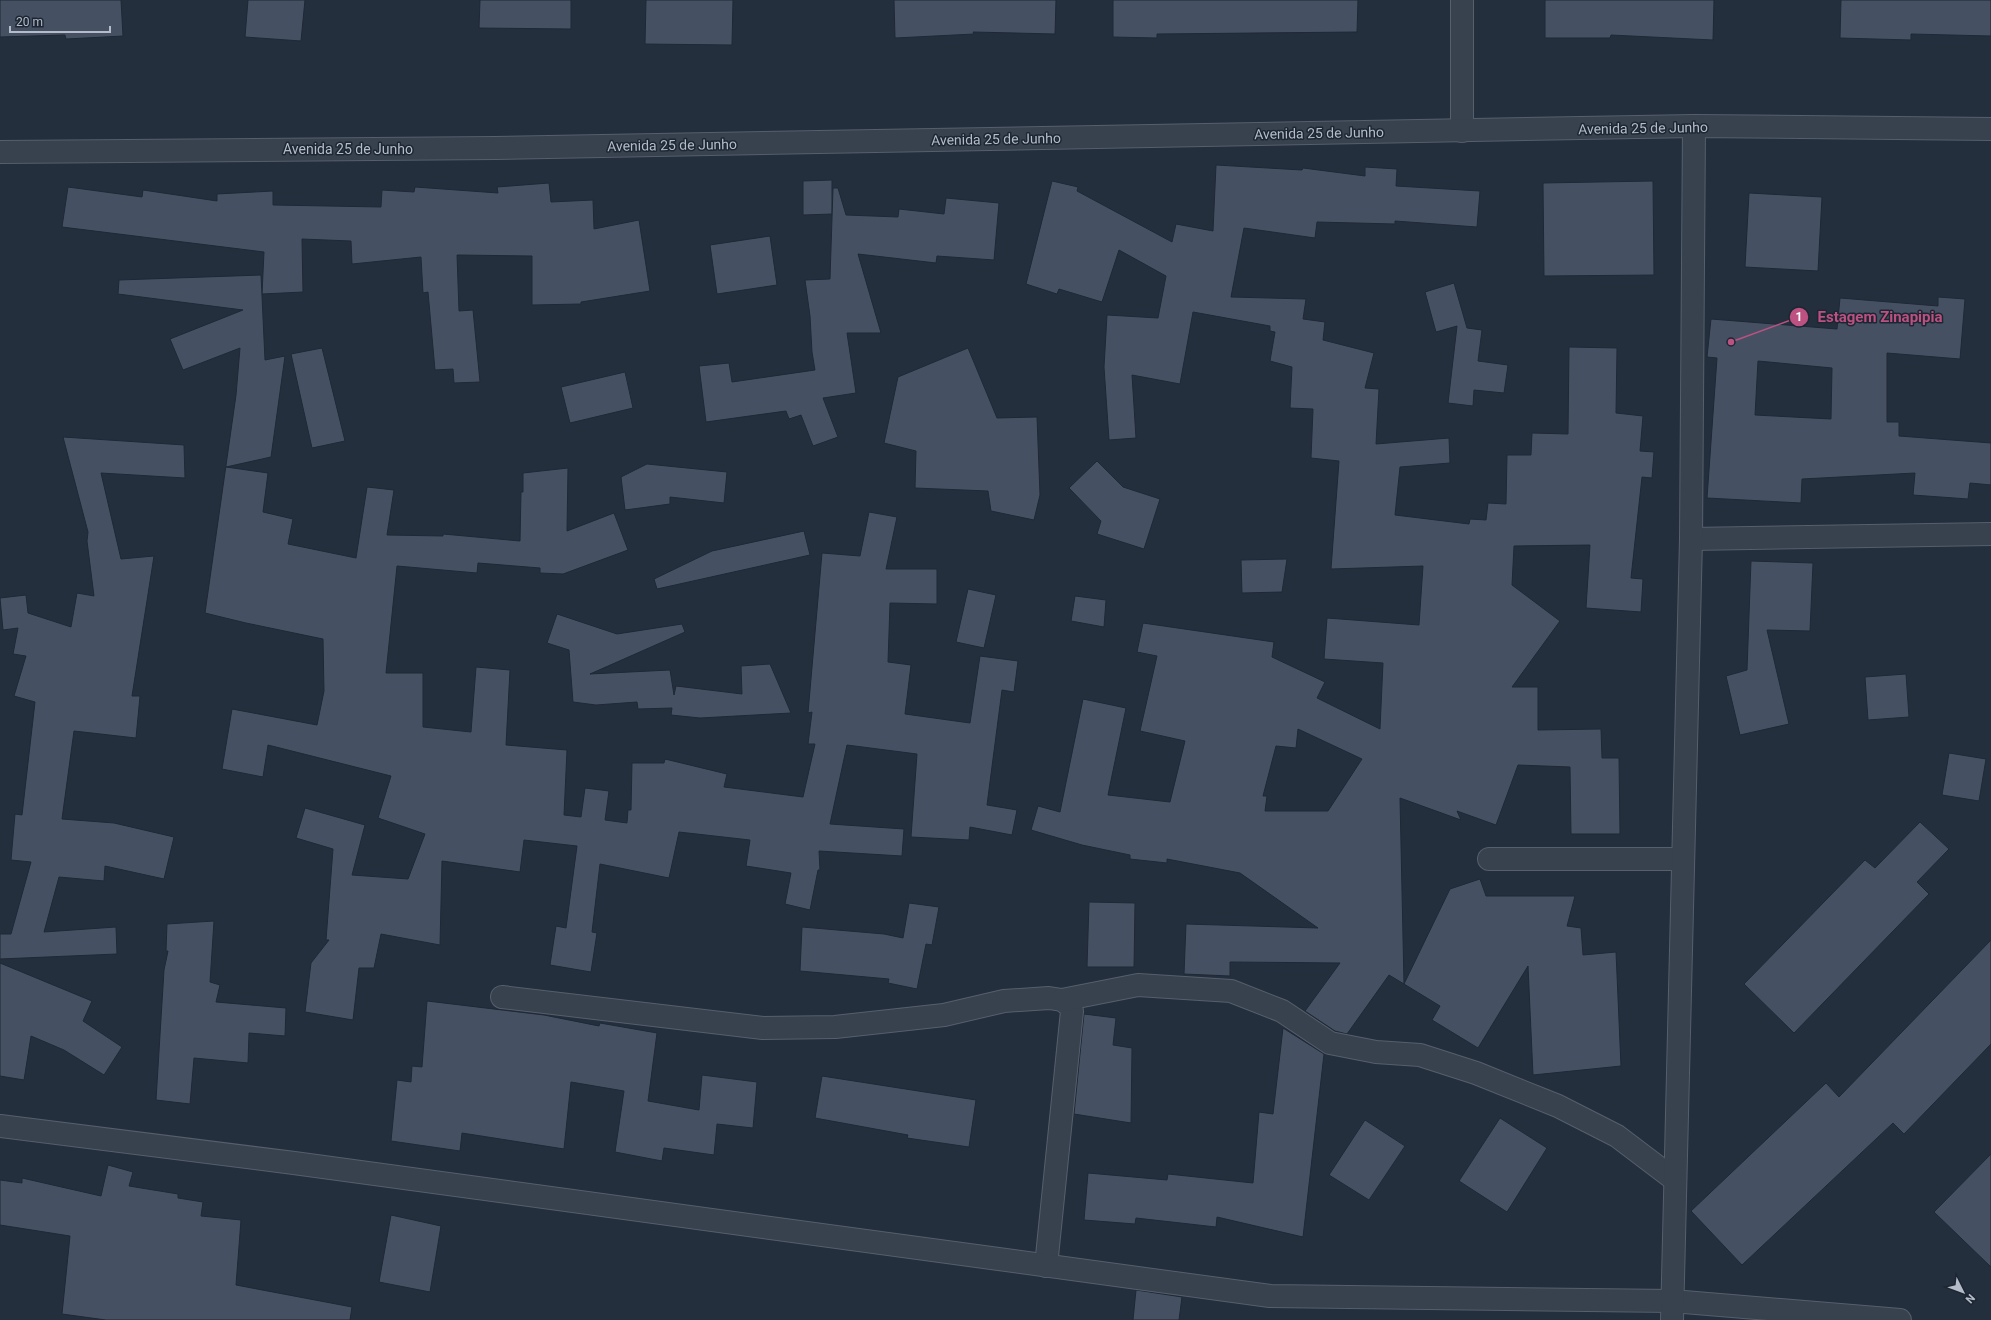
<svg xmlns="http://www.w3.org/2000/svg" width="1991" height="1320" font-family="Roboto,sans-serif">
  <rect width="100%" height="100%" fill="#242f3e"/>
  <g fill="#455162" stroke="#1f2835" fill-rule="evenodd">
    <polygon points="0,0 121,0 123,36 66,39 65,35 0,37"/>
    <polygon points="248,0 305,0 301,41 245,37"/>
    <polygon points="480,0 571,0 571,29 479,28"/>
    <polygon points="646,0 733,0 732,45 645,44"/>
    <polygon points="894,0 1056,0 1055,34 973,32 974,34 895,38"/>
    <polygon points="1113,0 1358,0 1357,32 1157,34 1157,38 1113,37"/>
    <polygon points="1545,0 1714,0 1713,40 1611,35 1610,38 1545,38"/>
    <polygon points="1841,0 1991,0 1991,36 1911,34 1911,40 1840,38"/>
    <path d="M1216,165L1302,170L1303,168L1365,176V167L1397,169L1396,186L1480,191L1477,227L1395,221V224L1317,222L1315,238L1244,228L1231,297L1306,299L1303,319L1325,322L1323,340L1374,353L1365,388L1379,389L1376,444L1449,438L1450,463L1400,467L1395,515L1469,524L1470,519L1486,520L1488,503L1506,504L1507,455H1531L1532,433L1568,434L1569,347L1617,348L1616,413L1643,416L1640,451L1654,452L1652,478L1642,477L1631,578L1643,579L1641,612L1586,608L1590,545L1514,546L1512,585L1560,621L1512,687H1538V730L1601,729L1602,758H1619L1620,834H1571L1570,767L1518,765L1496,825L1457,811L1461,820L1400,798L1404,984L1389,975L1347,1034L1335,1031L1305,1011L1340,963L1230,962V976L1184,974L1186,924L1318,928L1240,873L1167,859V863L1130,859V855L1082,845L1031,830L1038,806L1060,812L1083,699L1126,708L1108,795L1170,802L1185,741L1140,731L1157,656L1137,652L1143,623L1274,642L1272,657L1325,682L1317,698L1380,729L1383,663L1324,659L1327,618L1419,625L1423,566L1331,569L1339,461L1311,458L1313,409L1290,408L1292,367L1270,361L1275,332L1270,331V326L1193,312L1180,384L1132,375L1136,438L1109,440L1104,367L1107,315L1158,318L1166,276L1119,250L1102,302L1059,289L1057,294L1026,284L1052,181L1078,187L1077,191L1172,242L1176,224L1213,231ZM1298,729L1362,759L1328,811H1265L1267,796H1263L1276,746L1296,748Z"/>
    <polygon points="832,180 832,214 803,215 803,181"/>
    <polygon points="1653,181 1654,275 1544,276 1543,183"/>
    <polygon points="549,183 551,202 593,200 594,229 639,220 650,291 581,302 581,304 532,305 532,256 457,255 459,311 473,310 480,382 454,383 453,369 435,370 428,292 423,293 421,257 352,264 351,241 302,239 303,292 262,294 264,252 62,227 68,187 142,197 143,190 217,201 217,194 273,191 273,205 381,207 382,190 414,192 415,187 498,193 497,187"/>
    <polygon points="833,188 838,188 846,215 898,217 899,209 944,214 946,198 999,203 994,260 937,256 936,263 858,254 881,333 847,333 856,393 823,398 838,437 813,446 801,415 789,419 786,411 706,422 699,366 729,363 732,382 815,370 812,352 810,316 805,280 830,279"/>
    <polygon points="1749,193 1822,197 1818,271 1745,267"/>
    <polygon points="770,236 777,285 717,294 710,245"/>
    <polygon points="261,275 265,360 285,356 271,457 226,467 268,473 263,512 293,519 288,544 356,558 367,487 394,490 387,535 443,536 443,534 520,541 521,492 523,492 523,473 568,468 567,531 614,513 628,550 563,574 540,573 540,568 478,563 477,573 397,566 386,673 423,673 423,727 471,732 476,667 510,670 506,745 567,750 564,815 581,817 585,788 609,791 605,820 627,823 628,810 631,810 632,763 664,763 665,759 727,774 724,787 803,797 815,744 808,744 812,712 808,713 822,553 860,556 869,512 897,517 886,569 937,569 937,604 890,603 888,662 911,665 905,714 970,723 980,656 1018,661 1014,692 1002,690 987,805 1017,810 1012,835 970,827 969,840 911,837 917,754 847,745 830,824 904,829 902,856 819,851 820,870 818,870 810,910 785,904 791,873 746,866 750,840 679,832 669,878 600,864 592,932 597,933 591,972 550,965 556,926 566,928 577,846 524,840 520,872 442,861 440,945 381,934 374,968 359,968 353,1020 305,1012 311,963 329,940 326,940 333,849 296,838 305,808 365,825 352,875 408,879 425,834 378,818 391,776 268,745 263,777 222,769 232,709 317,725 324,691 323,639 246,623 205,613 236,395 240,348 183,370 170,339 243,310 118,294 119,280"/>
    <polygon points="1454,283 1467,328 1482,330 1478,361 1508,365 1504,393 1474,390 1473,406 1448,403 1457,326 1436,332 1425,292"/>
    <path d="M1938,297L1965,299L1960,359L1887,353V422H1899V436L1991,443V485L1970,483L1968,499L1913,495L1915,473L1802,479L1801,503L1707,498L1717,358L1707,357L1711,319L1837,329L1840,298L1938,306ZM1758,361L1832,368L1831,419L1755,415Z"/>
    <polygon points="322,348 345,441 312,448 291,354"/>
    <polygon points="968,348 997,418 1037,417 1040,495 1034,520 991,511 988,491 915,488 916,451 884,443 898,377"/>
    <polygon points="625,372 633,408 570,423 561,387"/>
    <polygon points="63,437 184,445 185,478 101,473 121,559 154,556 132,696 140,696 136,738 74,731 62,819 114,823 174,837 164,879 105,866 104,881 59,877 44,932 116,927 117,954 0,959 0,934 11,934 31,862 11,860 15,814 22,815 35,702 14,696 26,656 13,654 18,628 3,630 0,598 26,595 28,613 71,627 77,593 94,596 87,541 88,532"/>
    <polygon points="1097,461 1123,487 1160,499 1144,549 1097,534 1101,521 1069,488"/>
    <polygon points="647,464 727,472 724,503 670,497 670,504 625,510 621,477"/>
    <polygon points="804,531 810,555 657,589 654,579 712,551"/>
    <polygon points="1287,559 1282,592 1242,593 1241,560"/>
    <polygon points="1751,561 1813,563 1810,631 1767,630 1789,724 1740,735 1726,676 1747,670"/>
    <polygon points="968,589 996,595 984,648 956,642"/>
    <polygon points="1075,596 1106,600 1104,627 1071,621"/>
    <polygon points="557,614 617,634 682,624 685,632 590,674 670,670 674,695 676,686 742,694 741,666 770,664 791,713 700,718 671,715 672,708 638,709 637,702 596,705 573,702 569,650 547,643"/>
    <polygon points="1906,674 1909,717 1868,720 1865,677"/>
    <polygon points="1949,753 1986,759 1979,801 1942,795"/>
    <polygon points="1920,822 1949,849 1917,882 1929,894 1794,1033 1744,984 1865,860 1875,868"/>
    <polygon points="1480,879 1486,896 1575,896 1567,926 1581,928 1583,955 1616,952 1621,1066 1533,1075 1528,966 1478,1048 1432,1020 1440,1006 1404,984 1450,889"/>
    <polygon points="1089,902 1135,903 1134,967 1087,967"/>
    <polygon points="909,903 939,907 932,945 926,944 917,989 888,983 889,979 800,971 802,927 884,934 903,938"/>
    <polygon points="214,921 210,982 220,985 216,1002 286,1008 285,1036 249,1033 248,1063 194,1058 190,1104 156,1100 164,970 168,951 166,951 167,924"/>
    <polygon points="1991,940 1991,1044 1904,1134 1893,1123 1742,1265 1691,1211 1826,1083 1839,1097"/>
    <polygon points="0,963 92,1001 83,1021 122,1047 104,1075 64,1050 31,1036 24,1080 0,1076"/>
    <polygon points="427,1001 544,1015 599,1026 600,1023 657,1033 648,1101 699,1110 702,1075 757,1082 753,1128 717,1124 714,1155 664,1148 662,1161 615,1152 624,1091 571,1082 564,1149 462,1133 460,1151 391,1141 397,1080 411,1082 412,1066 422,1067"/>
    <polygon points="1084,1014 1116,1018 1113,1045 1132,1048 1131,1123 1074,1114"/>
    <polygon points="1283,1028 1324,1054 1303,1237 1217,1217 1216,1227 1136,1218 1135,1224 1084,1220 1088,1173 1167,1180 1168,1174 1253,1183 1259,1112 1273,1114"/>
    <polygon points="822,1076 976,1100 969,1147 907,1138 908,1135 815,1118"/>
    <polygon points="1500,1118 1547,1148 1507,1212 1459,1181"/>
    <polygon points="1365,1120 1405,1146 1369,1200 1329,1175"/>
    <polygon points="1991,1154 1991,1267 1934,1212"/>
    <polygon points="108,1165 133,1172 129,1186 178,1194 178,1198 203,1202 201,1216 241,1220 236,1285 352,1307 350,1320 106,1320 62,1314 70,1236 0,1225 0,1180 22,1183 22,1178 101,1196"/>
    <polygon points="391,1215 441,1226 430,1292 379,1282"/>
    <polygon points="1136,1290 1182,1297 1179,1320 1133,1320"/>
  </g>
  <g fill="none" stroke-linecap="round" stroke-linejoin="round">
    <g stroke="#565f6c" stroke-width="24">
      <g id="minor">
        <polyline points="1462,0 1462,131"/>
        <polyline points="1691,539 1991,534"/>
        <polyline points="1489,859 1683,859"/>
        <polyline points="502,997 763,1028 835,1027 944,1015 1004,1001 1049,998 1062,1000 1069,1005 1072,1011 1046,1266"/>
        <polyline points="1062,1000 1138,985 1231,991 1282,1011 1330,1043 1376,1052 1420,1055 1476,1073 1558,1106 1617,1136 1675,1180"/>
        <polyline points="0,1126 294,1163 1270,1296 1672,1301 1900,1320"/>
      </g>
    </g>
    <g stroke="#565f6c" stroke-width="24">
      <g id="tertiary">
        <polyline points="0,152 495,148 1694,126 1991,129"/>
        <polyline points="1672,1320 1691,539 1694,126"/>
      </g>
    </g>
    <use href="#minor" stroke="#38414e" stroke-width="22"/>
    <use href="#tertiary" stroke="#38414e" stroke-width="22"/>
  </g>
  <g text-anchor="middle" stroke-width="3" stroke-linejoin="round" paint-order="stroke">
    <g font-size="14" fill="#b4bcc9" stroke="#1d2633">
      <text transform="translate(1643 128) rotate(-1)" y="5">Avenida 25 de Junho</text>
      <text transform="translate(1319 133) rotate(-1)" y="5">Avenida 25 de Junho</text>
      <text transform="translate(996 139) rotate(-1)" y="5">Avenida 25 de Junho</text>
      <text transform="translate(672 145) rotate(-1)" y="5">Avenida 25 de Junho</text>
      <text x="348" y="154">Avenida 25 de Junho</text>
    </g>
  </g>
  <path fill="none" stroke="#bd5182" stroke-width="1.5" d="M1731 342L1799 317"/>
  <g fill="#bd5182" stroke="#1d2633" stroke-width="1.5">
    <circle cx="1731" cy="342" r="4"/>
    <circle cx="1799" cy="317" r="10"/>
  </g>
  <g font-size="12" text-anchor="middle" font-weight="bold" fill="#fff">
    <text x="1799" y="321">1</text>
  </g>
  <g font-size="15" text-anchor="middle" font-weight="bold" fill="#bd5182" stroke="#1d2633" stroke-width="3" stroke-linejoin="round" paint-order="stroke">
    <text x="1880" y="322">Estagem Zinapipia</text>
  </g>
  <g transform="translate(1963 1292) rotate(132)" stroke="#1d2633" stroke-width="3" paint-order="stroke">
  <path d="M0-3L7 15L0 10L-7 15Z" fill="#b4bcc9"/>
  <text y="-6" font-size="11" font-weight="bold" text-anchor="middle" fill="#b4bcc9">N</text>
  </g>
  <path d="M10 26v6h100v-6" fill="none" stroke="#b4bcc9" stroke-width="2"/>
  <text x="16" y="26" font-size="12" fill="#b4bcc9" stroke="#1d2633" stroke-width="3" paint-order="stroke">20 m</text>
</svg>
